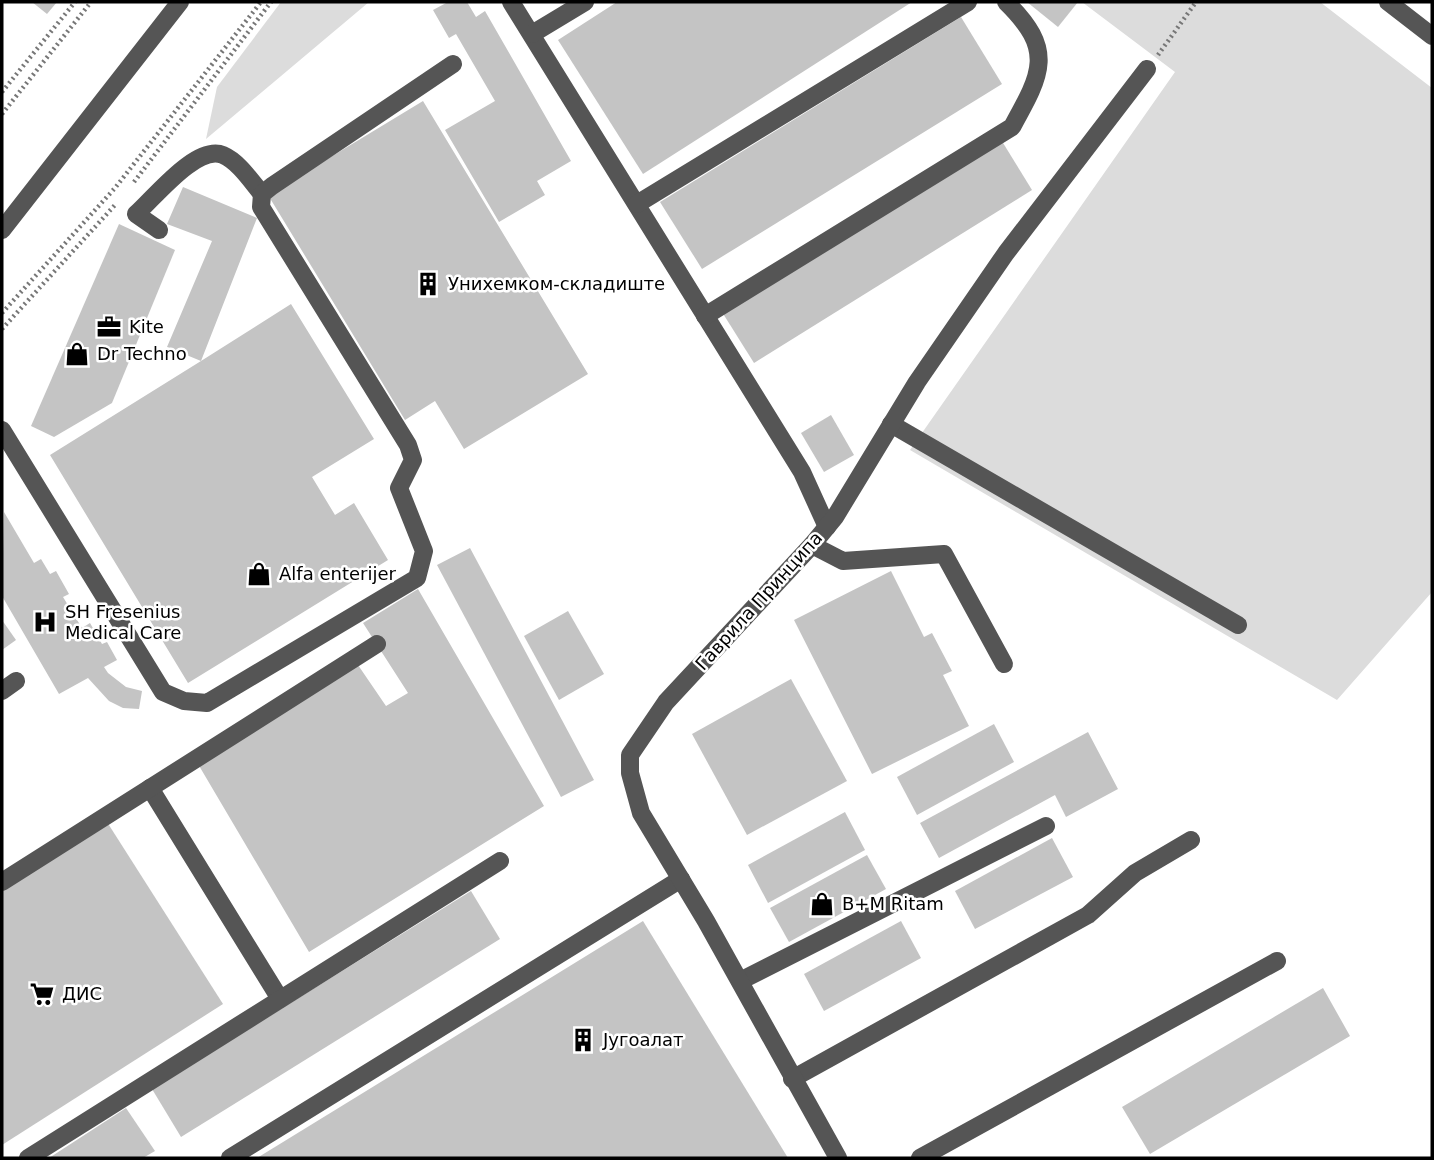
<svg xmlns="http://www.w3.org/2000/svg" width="1434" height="1160" font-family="'DejaVu Sans',sans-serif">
  <rect width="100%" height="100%" fill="#fff"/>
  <g fill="#dcdcdc">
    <polygon points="281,2 369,2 206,139 217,87"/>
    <polygon points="1082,2 1320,2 1432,88 1432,592 1337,700 910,450 1175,72"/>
  </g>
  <g fill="#c4c4c4">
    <polygon points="32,2 57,2 47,14"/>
    <polygon points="448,2 467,2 476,17 485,11 571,161 537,181 545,195 499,222 445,130 495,101 456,34 449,38 433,10"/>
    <polygon points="617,2 912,2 643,174 558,40"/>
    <polygon points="1027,2 1078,2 1058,27"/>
    <polygon points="961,17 1002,84 702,269 660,202"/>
    <polygon points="423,101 588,374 464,449 435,401 405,420 268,195"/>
    <polygon points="1000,138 1032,190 754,363 722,312"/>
    <polygon points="183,187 257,218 201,361 291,304 374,439 312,477 335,515 354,503 388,560 188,683 50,455 201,361 167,347 212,241 167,224"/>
    <polygon points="119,224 175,250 112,403 54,437 31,426"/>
    <polygon points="831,415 854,455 824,472 801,433"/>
    <polygon points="4,512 34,563 41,559 50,574 56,571 69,594 63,597 82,628 90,623 102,644 107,642 117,660 104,667 108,673 126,687 142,691 139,709 123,708 109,701 88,678 59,694 2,596"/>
    <polygon points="470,548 594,780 561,797 437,565"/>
    <polygon points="891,571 924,637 932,633 952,671 943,675 969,726 872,774 794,620"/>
    <polygon points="418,589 544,806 309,952 198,764 358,665 386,706 408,693 363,623"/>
    <polygon points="568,611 604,674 559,700 524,636"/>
    <polygon points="2,620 16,640 2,650"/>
    <polygon points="791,679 847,781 747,835 692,734"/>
    <polygon points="994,724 1014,762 917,815 897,777"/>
    <polygon points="1088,732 1118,789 1066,817 1055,795 939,858 920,823"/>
    <polygon points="845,812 865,850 768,903 748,865"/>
    <polygon points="107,822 223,1004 2,1145 2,890"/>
    <polygon points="1052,838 1073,877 975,929 955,891"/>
    <polygon points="867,855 886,889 789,942 770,908"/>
    <polygon points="471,891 500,939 181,1137 152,1089"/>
    <polygon points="643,921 788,1158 257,1158"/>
    <polygon points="901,921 921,958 824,1011 804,974"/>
    <polygon points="1323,988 1350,1036 1150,1154 1122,1107"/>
    <polygon points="126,1108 155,1151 143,1158 49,1158"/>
  </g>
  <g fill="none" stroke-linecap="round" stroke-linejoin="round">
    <g stroke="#777" stroke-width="4.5" stroke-dasharray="2 3.5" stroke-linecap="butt">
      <polyline points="1158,55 1196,2"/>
      <polyline points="2,92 75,2"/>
      <polyline points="2,114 91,2"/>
      <polyline points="134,182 271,2"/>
      <polyline points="2,313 115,188 261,2"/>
      <polyline points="2,329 115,205"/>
    </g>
    <g stroke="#555" stroke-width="18">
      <polyline points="511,2 802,472 827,527"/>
      <polyline points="1388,2 1432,36"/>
      <polyline points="532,34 585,2"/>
      <polyline points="637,204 968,2"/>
      <polyline points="2,230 180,2"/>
      <path d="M159,230L136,214C155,197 197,144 223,155C239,162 251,181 262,194"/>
      <path d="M705,316L1012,127C1042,73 1055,50 1006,2"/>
      <polyline points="891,424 1238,625"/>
      <polyline points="2,430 163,692 184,701 207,703 417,578 424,551 399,488 413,460 408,445 261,207 262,194 272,186 453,64"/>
      <polyline points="812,545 843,561 944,554 1004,664"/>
      <polyline points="2,691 16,681"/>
      <polyline points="150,788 280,999"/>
      <polyline points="2,882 377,644"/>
      <polyline points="740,981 1046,826"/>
      <polyline points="792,1079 1088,915 1135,873 1191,840"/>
      <polyline points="28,1158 500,861"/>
      <polyline points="230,1158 681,879"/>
      <polyline points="838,1158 706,921 641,813 630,773 630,755 666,702 812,545 835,517 917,382 1006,253 1147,69"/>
      <polyline points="920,1158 1277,961"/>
    </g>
  </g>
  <defs>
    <g id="building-bare" transform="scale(1.89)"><path d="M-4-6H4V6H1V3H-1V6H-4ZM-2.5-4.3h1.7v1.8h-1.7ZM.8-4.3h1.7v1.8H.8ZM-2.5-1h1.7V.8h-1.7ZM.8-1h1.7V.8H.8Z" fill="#000" stroke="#fff" stroke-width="2.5" paint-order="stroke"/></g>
    <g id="office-bare" transform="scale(1.89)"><path d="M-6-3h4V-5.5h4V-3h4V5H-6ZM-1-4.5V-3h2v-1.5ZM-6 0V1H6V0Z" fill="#000" stroke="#fff" stroke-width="2.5" paint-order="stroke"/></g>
    <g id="shop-bare" transform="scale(1.89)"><path d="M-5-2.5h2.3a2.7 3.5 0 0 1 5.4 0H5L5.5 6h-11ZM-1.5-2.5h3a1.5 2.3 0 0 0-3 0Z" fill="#000" stroke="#fff" stroke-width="2.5" paint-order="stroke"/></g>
    <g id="hospital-bare" transform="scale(1.89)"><path d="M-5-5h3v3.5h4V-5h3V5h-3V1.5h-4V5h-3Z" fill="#000" stroke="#fff" stroke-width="2.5" paint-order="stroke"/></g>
    <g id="supermarket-bare" transform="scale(1.89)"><path d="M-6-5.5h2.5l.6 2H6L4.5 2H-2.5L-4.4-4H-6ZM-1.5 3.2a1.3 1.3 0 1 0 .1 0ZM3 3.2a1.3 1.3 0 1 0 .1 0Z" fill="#000" stroke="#fff" stroke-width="2.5" paint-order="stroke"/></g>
  </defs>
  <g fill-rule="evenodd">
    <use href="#building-bare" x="428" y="284"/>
    <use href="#office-bare" x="109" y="327"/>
    <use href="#shop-bare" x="77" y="354"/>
    <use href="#shop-bare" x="259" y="574"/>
    <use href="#hospital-bare" x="45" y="622"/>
    <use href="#shop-bare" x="822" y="904"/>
    <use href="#supermarket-bare" x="42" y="994"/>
    <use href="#building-bare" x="583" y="1040"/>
  </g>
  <g text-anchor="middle" stroke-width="5" stroke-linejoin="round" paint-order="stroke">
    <g font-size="18" fill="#000" stroke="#fff" text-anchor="start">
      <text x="448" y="290">Унихемком-складиште</text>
      <text x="129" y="333">Kite</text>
      <text x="97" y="360">Dr Techno</text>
      <text x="279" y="580">Alfa enterijer</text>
      <text x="65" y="618">SH Fresenius<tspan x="65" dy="21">Medical Care</tspan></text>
      <text x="842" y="910">B+M Ritam</text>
      <text x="62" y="1000">ДИС</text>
      <text x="603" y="1046">Југоалат</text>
    </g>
    <g font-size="18" fill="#000" stroke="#fff">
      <text transform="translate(759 601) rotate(-48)" y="6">Гаврила Принципа</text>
    </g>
  </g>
  <rect width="1434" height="1160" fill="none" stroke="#000000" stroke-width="7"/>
</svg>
